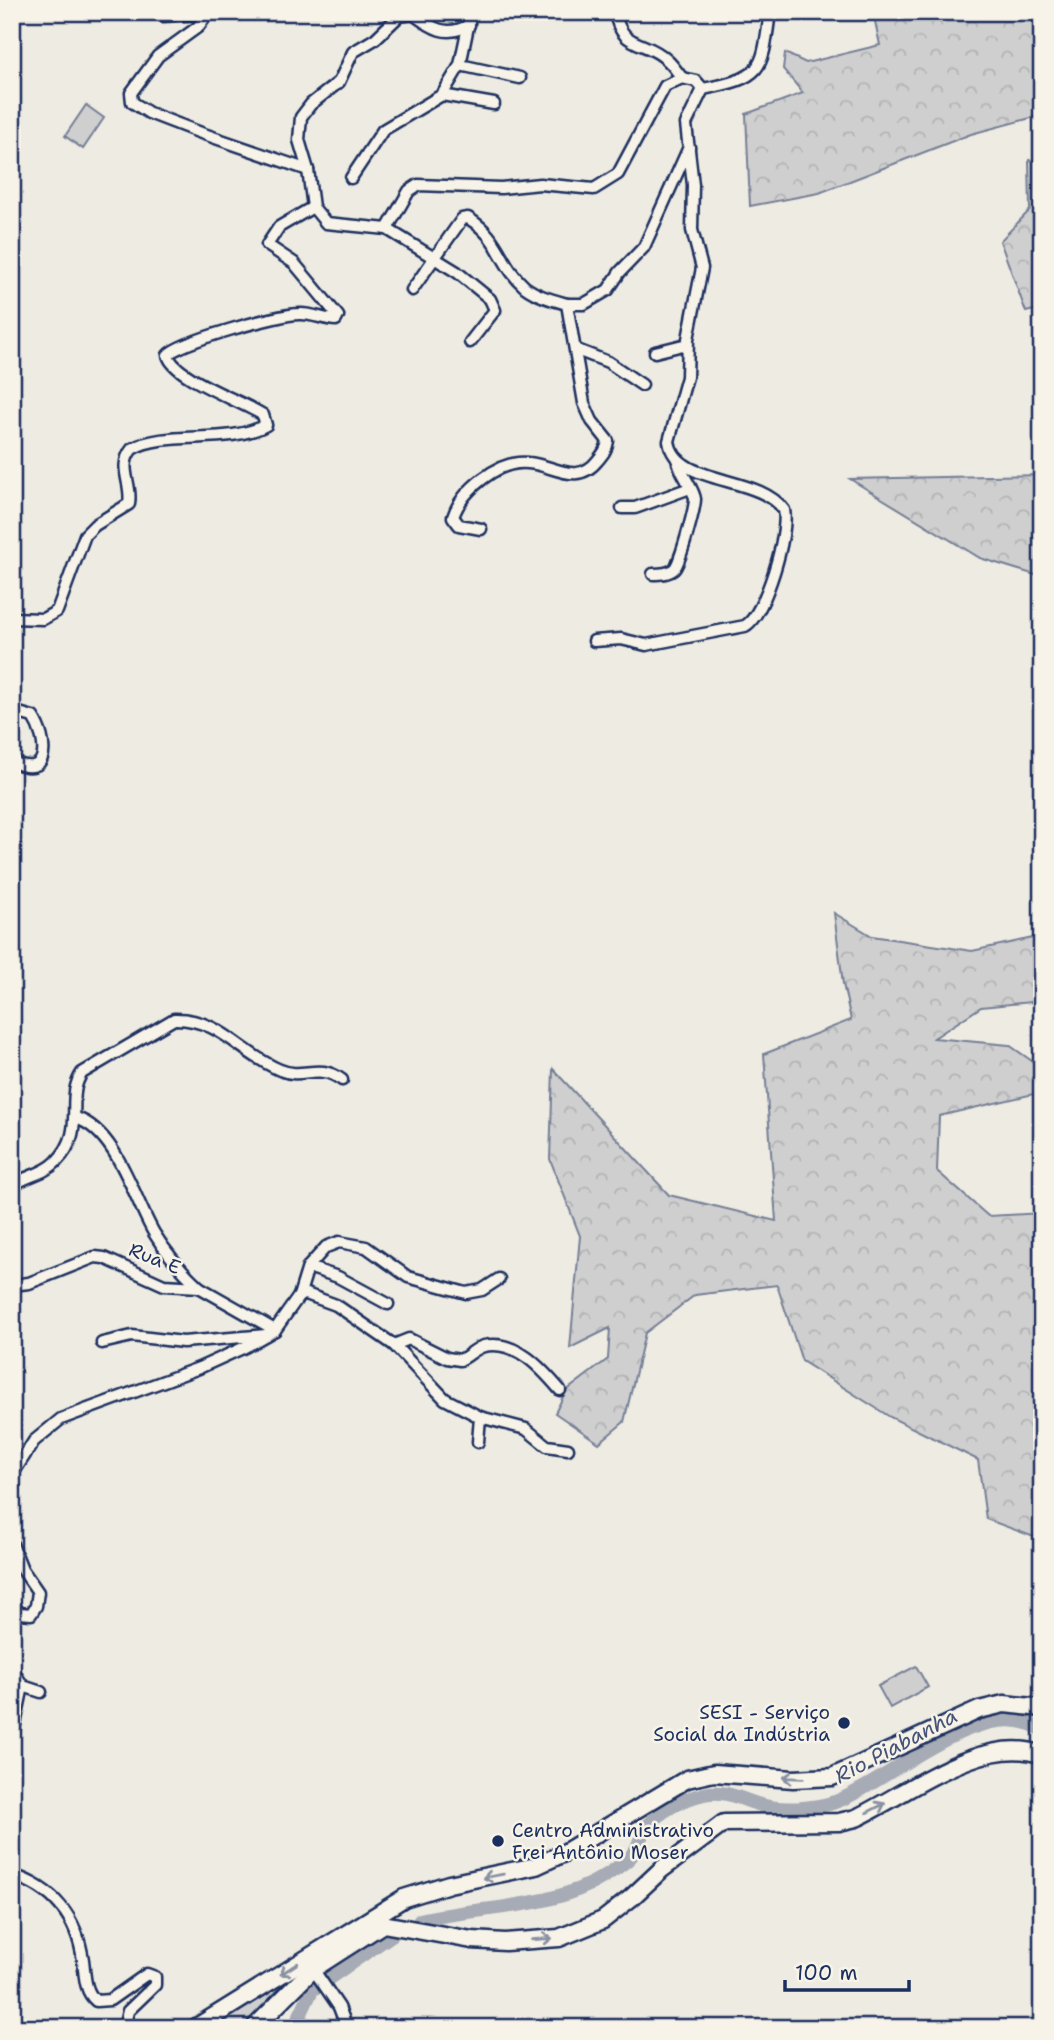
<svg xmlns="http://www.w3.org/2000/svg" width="1054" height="2040" font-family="'Shantell Sans',sans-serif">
  <defs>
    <pattern id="forest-crowns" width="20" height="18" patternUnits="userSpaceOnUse" patternTransform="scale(1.75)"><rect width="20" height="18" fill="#cfcfcf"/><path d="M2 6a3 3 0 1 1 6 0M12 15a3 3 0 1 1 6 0" fill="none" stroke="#b1b2b4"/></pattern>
  </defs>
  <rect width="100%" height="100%" fill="#eeebe2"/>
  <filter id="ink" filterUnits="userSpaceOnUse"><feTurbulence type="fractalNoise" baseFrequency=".0143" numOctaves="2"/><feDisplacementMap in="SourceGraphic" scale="14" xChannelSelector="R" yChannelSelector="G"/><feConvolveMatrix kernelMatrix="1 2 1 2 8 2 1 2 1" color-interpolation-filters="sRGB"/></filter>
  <g filter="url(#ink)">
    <g fill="#cfcfcf" stroke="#757f96" stroke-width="2">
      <polygon points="86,105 104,118 83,149 65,136"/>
      <polygon points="916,1666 928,1687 890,1708 878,1686"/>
      <polygon points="283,1984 285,1986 241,2028 212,2028"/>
    </g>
    <g fill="url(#forest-crowns)" stroke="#757f96" stroke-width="2">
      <polygon points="873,12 1042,12 1042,115 971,134 819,193 750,206 746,114 803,93 783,69 785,53 806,63 880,45"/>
      <polygon points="1029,160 1042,162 1042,308 1026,312 1000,241 1030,210"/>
      <polygon points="1042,475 1042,577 980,558 850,479"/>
      <polygon points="834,913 872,936 972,951 1042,936 1042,1001 981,1007 934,1038 1009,1045 1042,1068 1042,1092 939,1116 937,1171 988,1216 1042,1213 1042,1540 986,1519 978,1460 890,1417 802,1361 777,1285 695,1295 645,1333 624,1422 599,1443 555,1413 566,1391 608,1359 610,1328 570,1348 580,1236 550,1159 553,1069 669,1195 776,1221 764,1054 851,1020 843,984"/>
    </g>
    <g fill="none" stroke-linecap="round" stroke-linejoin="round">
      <g stroke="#a6abb5" stroke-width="14">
        <path d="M420,1920C482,1906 551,1910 605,1876C614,1870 629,1861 634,1852C640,1845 640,1835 646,1828C659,1811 683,1799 704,1794C726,1789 741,1800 761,1805C781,1811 814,1809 835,1802C888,1783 985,1690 1042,1730"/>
        <polyline points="294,2028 312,1990 393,1934"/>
      </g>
      <g stroke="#1b2f5e" stroke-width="15">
        <g id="minor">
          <polyline points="159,12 163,16 199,14 204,19 198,27 158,56 131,93 132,102 149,113 201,133 308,170"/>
          <path d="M615,12C621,50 646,39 667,60C673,65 677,72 682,78"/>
          <path d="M469,25C446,38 432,28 413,14L399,16L375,39L353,52L339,82L311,104L301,117L299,140L308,170L313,207L326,223L387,229L457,272L490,299L495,310L470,342"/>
          <polyline points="460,65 520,78"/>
          <path d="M703,89C764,77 762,71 770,12"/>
          <polyline points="442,95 460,65 471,12"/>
          <polyline points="351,178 383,130 442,95 494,104"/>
          <polyline points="387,229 409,191 418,185 501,188 540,184 594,189 618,174 665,86 682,78 696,81 703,89"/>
          <path d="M412,290L462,219L468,218C501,238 499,264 525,287C537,296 553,300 567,304L584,403L592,421L608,441C607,449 603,454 598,460C577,487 555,465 528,463C498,460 462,490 453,517L459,525L481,529"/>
          <polyline points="567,304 584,304 608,290 620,272 644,247 689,147"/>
          <polyline points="577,350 608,362 642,385"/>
          <polyline points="655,352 687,344"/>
          <polyline points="622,508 635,508 690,488"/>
          <path d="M653,574C660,574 668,574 674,569C680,564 695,508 695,499C694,489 680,473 677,459"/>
          <path d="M12,618L43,619L57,611L85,535L95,525L129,504C133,484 117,467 132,449C165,429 228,446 266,425L263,415C242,401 174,378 168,355C178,342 280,314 299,314C312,313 324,320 336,320L338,316L294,263L267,245L279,227L313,207"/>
          <path d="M594,641L621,639L646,645L745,626C765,615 789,533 784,510C759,474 675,486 669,441L687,377L688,339L702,268L692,230L693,185L686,124L703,89"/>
          <path d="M12,711L33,717C48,740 51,781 12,761"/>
          <path d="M76,1118C117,1131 134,1199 154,1233C166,1253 182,1271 199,1287"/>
          <path d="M12,1186C26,1175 43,1175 56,1162C88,1130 64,1099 82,1073L174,1019C220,1018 242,1055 280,1070C304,1080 318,1062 342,1080"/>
          <polyline points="308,1267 326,1247 339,1242 366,1247 408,1277 466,1293 482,1290 499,1279"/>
          <polyline points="12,1285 29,1283 95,1257 104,1258 164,1285 199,1287 275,1330"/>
          <polyline points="299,1296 308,1267 338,1277 388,1304"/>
          <polyline points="102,1343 132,1336 183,1342 266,1335"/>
          <path d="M394,1345L409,1339L447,1358L460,1360C468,1357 475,1348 484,1346C516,1339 542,1369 560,1390"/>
          <polyline points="478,1442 480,1417"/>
          <polyline points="12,1475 34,1441 61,1419 199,1368 245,1347 275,1330 299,1296 306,1294 336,1305 394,1345 445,1399 480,1417 526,1429 547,1446 568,1449"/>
          <polyline points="12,1544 22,1569 38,1592 36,1606 31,1614 20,1613 12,1604"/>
          <polyline points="12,1669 23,1686 13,1734"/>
          <polyline points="23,1686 41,1692"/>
          <path d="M12,1875C53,1888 77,1917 83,1960C85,1974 84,1991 96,2001L110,2000L147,1974L155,1977V1985L128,2011L124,2028"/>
          <polyline points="313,1969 339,2007 347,2028"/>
        </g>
      </g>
      <g stroke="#1b2f5e" stroke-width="21">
        <g id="primary">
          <polyline points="195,2028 404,1898 449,1884 536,1866 564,1853 687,1779 714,1773 793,1779 832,1777 979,1710 1004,1704 1042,1708"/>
          <path d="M254,2028L313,1969L383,1924L472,1940L505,1942L559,1938L603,1920L631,1898L662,1869L724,1823L839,1822L856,1818C908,1793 984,1733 1042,1755"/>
        </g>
      </g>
      <use href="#minor" stroke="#f7f3e8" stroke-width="10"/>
      <use href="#primary" stroke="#f7f3e8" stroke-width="16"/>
    </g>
    <defs><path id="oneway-shaft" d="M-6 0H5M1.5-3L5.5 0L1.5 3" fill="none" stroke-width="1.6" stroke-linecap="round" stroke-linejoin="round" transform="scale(1.75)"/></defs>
    <g stroke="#8991a3">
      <use href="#oneway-shaft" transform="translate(793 1778) rotate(-178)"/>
      <use href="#oneway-shaft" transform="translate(876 1808) rotate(-27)"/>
      <use href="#oneway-shaft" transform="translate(493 1876) rotate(170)"/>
      <use href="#oneway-shaft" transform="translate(542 1939) rotate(-4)"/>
      <use href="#oneway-shaft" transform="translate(289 1969) rotate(147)"/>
    </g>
  </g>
  <g fill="#1b2f5e" stroke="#f7f3e8" stroke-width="2.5">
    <circle cx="844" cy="1723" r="7"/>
    <circle cx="498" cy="1841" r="7"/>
  </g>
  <g text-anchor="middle" stroke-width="5" stroke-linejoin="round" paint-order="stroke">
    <g font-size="19" fill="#1b2f5e" stroke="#f7f3e8">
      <text transform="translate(155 1258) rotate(22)" y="7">Rua E</text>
    </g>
    <g font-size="19" fill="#1b2f5e" stroke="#f7f3e8" text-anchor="end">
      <text x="830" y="1719">SESI - Serviço<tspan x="830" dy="22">Social da Indústria</tspan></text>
      <text x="512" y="1837" text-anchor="start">Centro Administrativo<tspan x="512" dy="22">Frei Antônio Moser</tspan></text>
    </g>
    <g font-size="21" font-style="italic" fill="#455478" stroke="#f7f3e8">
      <text transform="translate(896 1746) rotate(-28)" y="7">Rio Piabanha</text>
    </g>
  </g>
  <rect width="1054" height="2040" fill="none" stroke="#f7f3e8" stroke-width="42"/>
  <rect x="21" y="21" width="1012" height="1998" fill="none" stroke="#1b2f5e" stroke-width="2.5" filter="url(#ink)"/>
  <path d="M785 1980v10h124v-10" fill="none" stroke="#1b2f5e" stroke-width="3.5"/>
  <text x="795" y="1980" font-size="21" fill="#1b2f5e" stroke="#f7f3e8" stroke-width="5" paint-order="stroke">100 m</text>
</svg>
